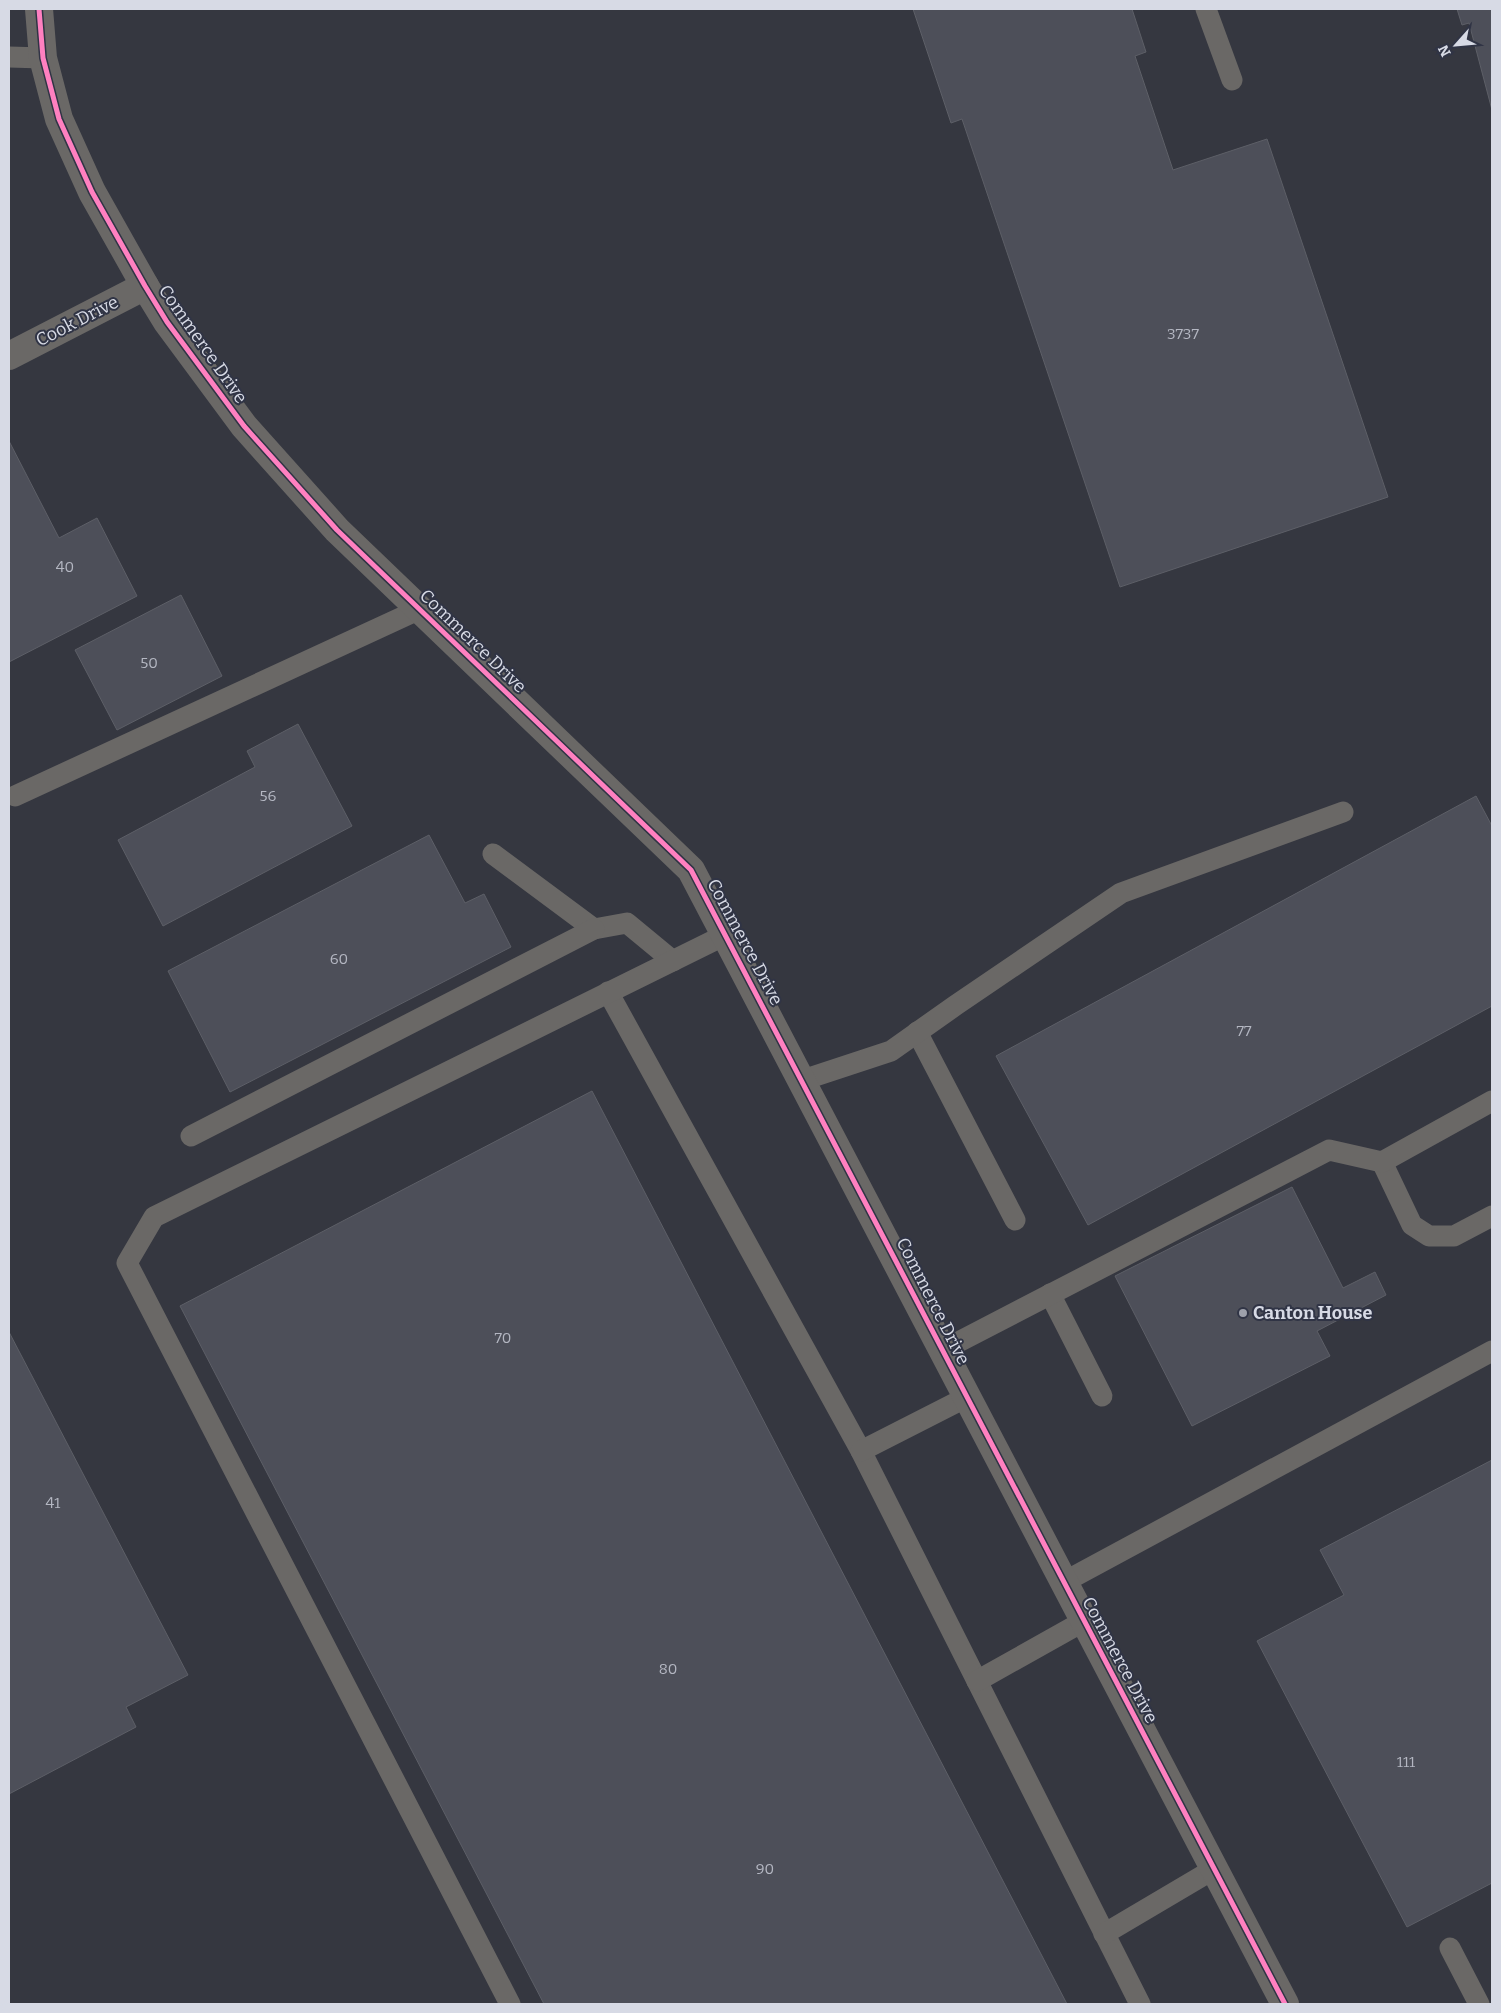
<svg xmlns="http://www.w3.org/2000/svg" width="1501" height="2013" font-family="Bitter,serif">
  <rect width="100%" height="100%" fill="#353740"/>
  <g fill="#4d4f59" stroke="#5d5f67">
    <polygon points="913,9 1132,9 1146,52 1135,56 1173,170 1267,139 1388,497 1120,587 962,119 951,123"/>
    <polygon points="1457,9 1492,9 1492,110 1469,23 1462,25"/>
    <polygon points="9,441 59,538 97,518 137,596 9,662"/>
    <polygon points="181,595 222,676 117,730 75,650"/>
    <polygon points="298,724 352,826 163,926 118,840 255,767 247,751"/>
    <polygon points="1476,796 1492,826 1492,1006 1088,1225 996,1056"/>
    <polygon points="429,835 465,903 484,894 511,947 230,1092 168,971"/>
    <polygon points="592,1091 1067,2004 544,2004 180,1306"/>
    <polygon points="1292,1187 1343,1288 1375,1272 1386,1295 1317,1331 1330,1356 1192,1426 1115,1276"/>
    <polygon points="9,1332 188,1675 126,1707 136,1727 9,1794"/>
    <polygon points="1492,1460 1492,1883 1407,1927 1257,1641 1344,1595 1320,1550"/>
  </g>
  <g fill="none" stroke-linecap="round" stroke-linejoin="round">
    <g stroke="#6a6866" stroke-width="21">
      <polyline points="1206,9 1232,80"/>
      <polyline points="9,57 43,58"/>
      <polyline points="15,796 420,609"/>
      <polyline points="493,854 594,929 627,923 673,961"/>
      <polyline points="608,992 861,1451 1140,2004"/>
      <polyline points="917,1032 1015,1220"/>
      <polyline points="803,1080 891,1051 956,1005 1121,893 1343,812"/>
      <polyline points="191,1136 594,929"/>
      <polyline points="1382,1162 1412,1225 1429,1236 1454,1236 1492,1216"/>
      <polyline points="1050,1294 1102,1396"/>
      <polyline points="943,1350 1329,1150 1382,1162 1492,1101"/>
      <polyline points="861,1451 967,1397"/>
      <polyline points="1064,1582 1492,1351"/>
      <polyline points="977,1681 1084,1621"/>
      <polyline points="1104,1934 1214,1869"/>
      <polyline points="1450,1948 1479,2004"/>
      <polyline points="510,2004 127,1263 154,1217 725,935"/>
    </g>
    <g stroke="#6a6866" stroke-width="28">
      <polyline points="39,9 43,58 59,119 92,192 145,286 167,322 244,426 337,530 691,870 1285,2004"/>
      <polyline points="9,356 145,286"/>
    </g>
    <g stroke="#303445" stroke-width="8">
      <polyline id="cycleway" points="39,9 43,58 59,119 92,192 145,286 167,322 244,426 337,530 691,870 1285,2004"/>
    </g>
    <use href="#cycleway" stroke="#ff80c0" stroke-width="5"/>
  </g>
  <circle fill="#9ea1ab" stroke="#303445" stroke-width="2" cx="1243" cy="1313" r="5"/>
  <g text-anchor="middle" stroke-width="4" stroke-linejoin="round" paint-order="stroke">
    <g font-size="15" fill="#b4b7c2">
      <text x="1183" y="339">3737</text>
      <text x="65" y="572">40</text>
      <text x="149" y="668">50</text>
      <text x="268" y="801">56</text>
      <text x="339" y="964">60</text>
      <text x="1244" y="1036">77</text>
      <text x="503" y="1343">70</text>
      <text x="53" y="1508">41</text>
      <text x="668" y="1674">80</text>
      <text x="1406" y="1767">111</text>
      <text x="765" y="1874">90</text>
    </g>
    <g font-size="18" fill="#d7dae5" stroke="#303445">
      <text transform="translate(77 321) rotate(-27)" y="6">Cook Drive</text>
      <text transform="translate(203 344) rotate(55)" y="6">Commerce Drive</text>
      <text transform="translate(473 641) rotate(44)" y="6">Commerce Drive</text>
      <text transform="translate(745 942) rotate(62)" y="6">Commerce Drive</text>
      <text transform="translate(933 1301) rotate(63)" y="6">Commerce Drive</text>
      <text transform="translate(1120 1660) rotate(62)" y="6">Commerce Drive</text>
    </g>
    <g font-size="18" font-weight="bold" fill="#d7dae5" stroke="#303445" text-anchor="start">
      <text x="1253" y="1319">Canton House</text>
    </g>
  </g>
  <rect width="1501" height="2013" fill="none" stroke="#d7dae5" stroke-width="20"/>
  <g transform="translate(1456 45) rotate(243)" stroke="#303445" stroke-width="4" paint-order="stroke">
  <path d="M0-4L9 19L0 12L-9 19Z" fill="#d7dae5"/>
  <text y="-8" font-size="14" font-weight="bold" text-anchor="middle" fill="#d7dae5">N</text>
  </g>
</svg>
